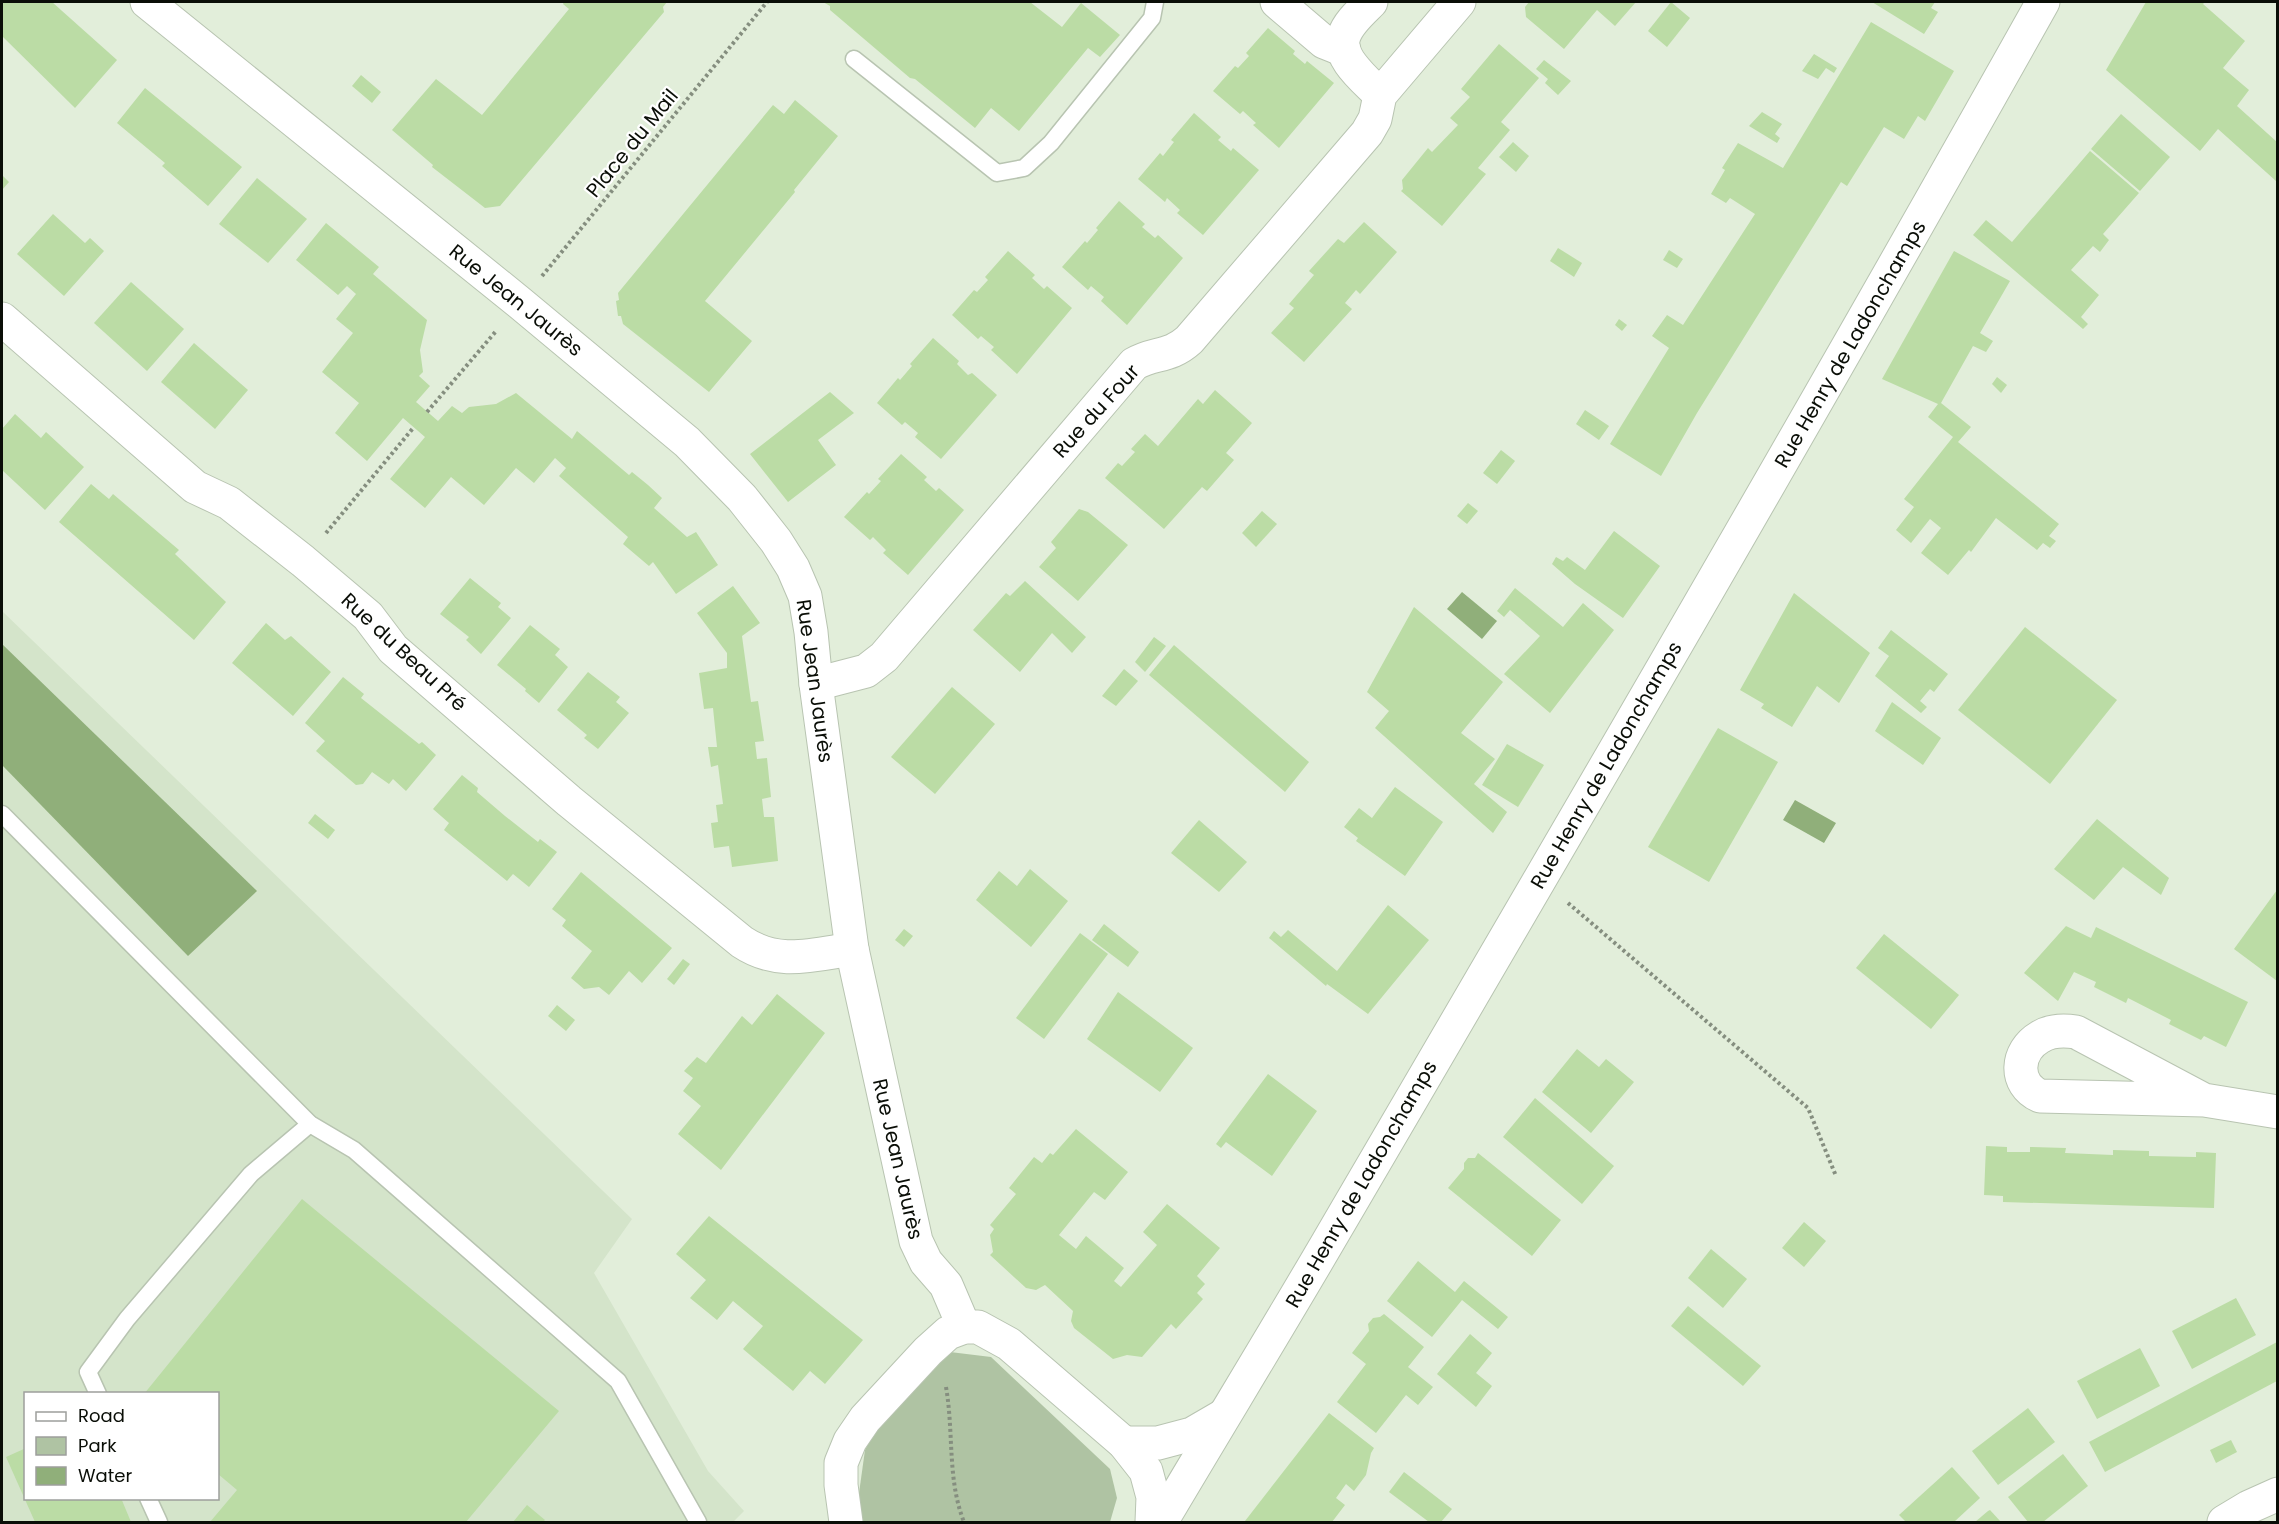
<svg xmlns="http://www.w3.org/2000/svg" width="2279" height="1524" font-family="Poppins,sans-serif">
  <rect width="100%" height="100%" fill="#e2eeda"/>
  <path fill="#d4e4ca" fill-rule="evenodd" d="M2,611L632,1219L594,1273L708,1471L744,1511L733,1522H2ZM26,1394H218V1498H26Z"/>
  <polygon fill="#afc3a3" points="950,1352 991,1357 1110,1469 1117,1498 1110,1522 855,1522 865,1450 884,1413"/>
  <g fill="#90af7a">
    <polygon points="1462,592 1497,621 1482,639 1447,609"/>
    <polygon points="2,644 257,891 188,956 2,765"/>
    <polygon points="1795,800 1836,823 1824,843 1783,820"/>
  </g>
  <g fill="#bbdca5">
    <polygon points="2,2 52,2 117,60 75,108 2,36"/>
    <polygon points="564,2 667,2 663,7 664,12 500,206 485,208 432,167 433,165 392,130 436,79 482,115 569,9 563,4"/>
    <polygon points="823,2 1030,2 1062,27 1081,3 1120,35 1100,57 1088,48 1019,131 991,108 975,128 915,79 910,78 830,10 830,6"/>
    <polygon points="1529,2 1636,2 1615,26 1597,10 1564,49 1526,17 1525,7"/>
    <polygon points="1671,2 1690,18 1667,47 1648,31"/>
    <polygon points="1872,2 1935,2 1931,8 1938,12 1924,34"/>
    <polygon points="2146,2 2205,2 2203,4 2245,41 2223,68 2249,90 2237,106 2277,142 2276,181 2218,129 2200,151 2106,70"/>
    <polygon points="1871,22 1954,71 1925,121 1918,116 1904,139 1884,127 1847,186 1841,182 1697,413 1661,476 1610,444 1669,348 1652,336 1667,315 1683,325 1755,214 1730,198 1726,203 1711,194 1725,170 1722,168 1738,143 1783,168"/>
    <polygon points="1268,28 1295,51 1293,54 1305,64 1307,61 1334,83 1279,148 1253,125 1256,123 1243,111 1240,114 1213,91 1235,66 1238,68 1249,56 1246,53"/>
    <polygon points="1499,44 1539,78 1501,122 1510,130 1478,168 1486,174 1442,226 1401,191 1403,189 1402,180 1428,148 1432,152 1458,125 1450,118 1470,97 1461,89"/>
    <polygon points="1814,54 1837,68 1834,73 1826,68 1818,79 1802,71"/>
    <polygon points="1544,60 1571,81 1558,95 1545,83 1548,79 1536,69"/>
    <polygon points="361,75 381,92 372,103 352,86"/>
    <polygon points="145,88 242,167 208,206 162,166 165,163 117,123"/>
    <polygon points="795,100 838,136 794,190 795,192 705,301 752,341 709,392 623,324 621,316 618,316 616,301 619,300 618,293 773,105 784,114"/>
    <polygon points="1762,112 1782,124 1775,134 1780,138 1777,143 1749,126"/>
    <polygon points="1194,113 1221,137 1218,140 1231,151 1233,148 1259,170 1203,235 1177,213 1180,210 1167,198 1165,202 1138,179 1160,153 1163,156 1174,142 1171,140"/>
    <polygon points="2121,114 2170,157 2140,191 2091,149"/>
    <polygon points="1513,142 1529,156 1516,172 1499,157"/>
    <polygon points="2090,151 2139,193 2103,234 2109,240 2100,252 2093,246 2071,270 2099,295 2081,317 2088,324 2083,329 1973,235 1986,220 2012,242"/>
    <polygon points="2,175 9,182 2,190"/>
    <polygon points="257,178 307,219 268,263 219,224"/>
    <polygon points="1119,201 1145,224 1142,227 1155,238 1158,235 1183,258 1127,325 1101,301 1104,297 1091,286 1088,290 1062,267 1085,241 1087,243 1098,230 1096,228"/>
    <polygon points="53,214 85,243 90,238 104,251 64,296 17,254"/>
    <polygon points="1364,222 1397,252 1360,294 1356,290 1345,303 1352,309 1304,362 1271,333 1294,308 1289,304 1314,275 1309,271 1338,239 1344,243"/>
    <polygon points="326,223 379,267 373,274 427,320 420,350 423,372 419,376 430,386 416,402 438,421 452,406 462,413 469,407 496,404 516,393 572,439 577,431 629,475 632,472 648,485 662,498 654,508 687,537 696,532 718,565 676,594 653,562 649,566 623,544 628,537 559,476 566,468 555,458 534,483 516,468 484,505 451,477 425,508 390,479 425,437 403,418 367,461 335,433 359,403 322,372 353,333 336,319 356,294 347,286 338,295 296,260"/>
    <polygon points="1558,248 1582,263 1574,277 1550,261"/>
    <polygon points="1669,250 1683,259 1677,268 1663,260"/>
    <polygon points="1008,251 1035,275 1032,278 1044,289 1047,286 1072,308 1017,374 991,350 994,347 981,336 978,339 952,315 974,290 977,292 988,280 985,277"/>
    <polygon points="1954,251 2010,281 1980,333 1993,341 1986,352 1973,346 1941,403 1971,427 1958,442 2059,524 2049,536 2056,541 2050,548 2043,543 2037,550 1996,518 1971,552 1969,550 1948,575 1921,553 1941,528 1930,519 1911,543 1896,530 1914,507 1904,499 1953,437 1928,417 1938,404 1882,379"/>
    <polygon points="131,282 184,329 147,371 94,323"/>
    <polygon points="1619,319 1627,325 1622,331 1615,325"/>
    <polygon points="933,338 959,361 957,364 968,375 972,373 997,395 941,459 915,437 918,433 905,422 902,425 877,403 898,378 900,380 912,366 910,364"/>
    <polygon points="194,343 248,390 215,429 161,382"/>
    <polygon points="1997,377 2007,385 2001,393 1992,384"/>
    <polygon points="1215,390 1252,423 1226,453 1234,460 1207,491 1202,487 1164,529 1105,478 1118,463 1122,466 1135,452 1131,449 1145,434 1158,446 1198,399 1203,404"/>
    <polygon points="830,392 854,413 818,440 836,465 788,502 750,454"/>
    <polygon points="1585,410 1609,426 1599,440 1576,424"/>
    <polygon points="15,414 41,438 46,432 84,467 45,510 2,470 2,429"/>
    <polygon points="1501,450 1515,461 1497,484 1483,473"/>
    <polygon points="901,454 927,477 924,480 936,491 939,488 964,510 908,575 883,553 886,550 873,537 870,540 844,517 867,492 869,494 881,481 878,479"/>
    <polygon points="91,484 109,499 113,494 179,550 175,554 226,602 194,640 59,522"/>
    <polygon points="1468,503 1478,511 1467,524 1457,516"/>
    <polygon points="1079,509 1088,512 1128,545 1078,601 1039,567 1056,548 1051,542"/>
    <polygon points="1262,511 1277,524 1256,547 1242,533"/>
    <polygon points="1614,531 1660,566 1623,618 1575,584 1552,564 1556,557 1563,561 1567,557 1585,570"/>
    <polygon points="470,578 501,603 498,607 511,618 481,654 466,640 469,637 440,614"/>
    <polygon points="1025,581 1086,637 1072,653 1052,633 1020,672 973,630 1006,593 1010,596"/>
    <polygon points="733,586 760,623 742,636 751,702 758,701 764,741 755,742 757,759 767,758 771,797 762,799 764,817 774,817 778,861 732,867 729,846 714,848 711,823 718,822 716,805 723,804 718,765 711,767 708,747 717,747 713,708 704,709 699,673 727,668 727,653 697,613"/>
    <polygon points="1515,588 1563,627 1583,603 1614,630 1550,713 1504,674 1540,636 1510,610 1504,617 1497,611"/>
    <polygon points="1794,593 1870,653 1839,703 1817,686 1792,727 1761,708 1764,704 1740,690"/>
    <polygon points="1414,607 1503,682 1461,733 1495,759 1474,784 1507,812 1493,833 1375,728 1389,711 1367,692"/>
    <polygon points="266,623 285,640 291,636 331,672 293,716 232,663"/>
    <polygon points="530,625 560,649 555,655 568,667 539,703 525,691 526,689 497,665"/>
    <polygon points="2025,627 2117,700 2050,784 1958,710"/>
    <polygon points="1891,630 1948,674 1934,692 1930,689 1920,701 1927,707 1921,713 1875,676 1889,656 1878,648"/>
    <polygon points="1154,637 1166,646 1145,672 1135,662"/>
    <polygon points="1174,645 1309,762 1285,792 1149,675"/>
    <polygon points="1124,669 1138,681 1116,706 1102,696"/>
    <polygon points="588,672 620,697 616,702 629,713 598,749 584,738 587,735 557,710"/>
    <polygon points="343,677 364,694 361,698 419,744 422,742 436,755 406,791 393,779 389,784 372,772 363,784 356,785 316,751 325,741 305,723"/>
    <polygon points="952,687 995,724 935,794 891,757"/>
    <polygon points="1892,702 1941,738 1923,765 1875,731"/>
    <polygon points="1718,728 1778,762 1709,882 1648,847"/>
    <polygon points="1507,744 1544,765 1518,807 1482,785"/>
    <polygon points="462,775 478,788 477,792 505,816 538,842 540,839 557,852 529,887 513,874 507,881 444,830 449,823 433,809"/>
    <polygon points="1395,787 1443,822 1405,876 1356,841 1358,838 1344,827 1359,808 1372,818"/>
    <polygon points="315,814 335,830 328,839 308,823"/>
    <polygon points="2097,819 2169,878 2161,895 2123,867 2094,900 2054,869"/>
    <polygon points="1199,820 1247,862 1219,892 1171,853"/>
    <polygon points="1030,869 1068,901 1031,947 976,900 999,871 1017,886"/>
    <polygon points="581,872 672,948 642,983 629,971 609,995 599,987 584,989 571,978 592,951 562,926 566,920 552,909"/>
    <polygon points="2277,890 2277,981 2234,949"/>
    <polygon points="1388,905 1429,940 1368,1014 1327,984 1326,986 1269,938 1274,931 1281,937 1288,930 1337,971"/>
    <polygon points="1104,924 1139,952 1128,967 1092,940"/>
    <polygon points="2066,926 2091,938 2096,927 2248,1002 2226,1047 2204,1036 2201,1040 2169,1024 2171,1020 2128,998 2126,1003 2094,987 2096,982 2074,972 2058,1001 2024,973"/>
    <polygon points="904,929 913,936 904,947 895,940"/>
    <polygon points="1080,933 1108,954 1044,1039 1016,1018"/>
    <polygon points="1884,934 1959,995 1931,1029 1856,968"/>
    <polygon points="683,959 690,964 674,985 667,979"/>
    <polygon points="1118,992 1193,1048 1160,1092 1087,1039"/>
    <polygon points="777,994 825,1033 721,1170 678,1134 701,1106 683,1091 693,1078 684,1071 697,1057 706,1063 742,1016 752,1025"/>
    <polygon points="557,1005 575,1020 566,1031 548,1016"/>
    <polygon points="1577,1049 1599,1067 1606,1059 1634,1082 1591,1133 1542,1092"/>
    <polygon points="1268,1074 1317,1111 1272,1176 1226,1142 1221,1148 1216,1144"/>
    <polygon points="1535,1098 1614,1166 1582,1204 1503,1137"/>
    <polygon points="1076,1129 1128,1172 1105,1200 1094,1192 1059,1235 1076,1249 1086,1236 1124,1268 1114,1281 1121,1287 1157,1245 1143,1232 1167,1204 1220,1248 1197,1276 1205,1284 1197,1293 1203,1299 1176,1329 1171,1324 1142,1357 1127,1355 1113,1359 1074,1328 1071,1321 1073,1311 1045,1285 1036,1290 1026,1288 990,1255 993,1252 990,1235 994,1229 990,1225 1016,1194 1009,1188 1034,1157 1042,1163 1050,1153 1053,1155"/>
    <polygon points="1986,1146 2007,1147 2007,1152 2030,1152 2030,1147 2066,1148 2065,1153 2113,1155 2113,1150 2149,1151 2149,1156 2196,1157 2196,1152 2216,1153 2214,1208 2003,1202 2003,1196 1984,1195"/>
    <polygon points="1478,1153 1561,1220 1532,1256 1448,1188 1464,1169 1464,1163 1468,1158 1475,1158"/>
    <polygon points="302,1199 559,1411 466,1522 210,1522 237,1490 218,1474 218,1394 144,1394"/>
    <polygon points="709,1216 863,1340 825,1384 810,1371 793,1391 743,1349 763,1326 733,1301 717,1320 690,1298 706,1280 676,1254"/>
    <polygon points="1804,1222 1826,1241 1804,1267 1782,1248"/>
    <polygon points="1711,1249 1747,1279 1723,1308 1688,1278"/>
    <polygon points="1418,1261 1455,1292 1464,1281 1508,1317 1498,1329 1462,1300 1432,1337 1387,1301"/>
    <polygon points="2236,1298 2256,1335 2192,1369 2172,1331"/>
    <polygon points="1688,1306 1761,1366 1743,1386 1671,1326"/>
    <polygon points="1384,1314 1424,1347 1408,1367 1433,1387 1418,1405 1406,1395 1376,1433 1337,1402 1366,1364 1352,1353 1369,1331 1368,1324 1373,1318 1380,1317"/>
    <polygon points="1470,1334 1492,1353 1476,1373 1492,1386 1476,1407 1437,1374"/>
    <polygon points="2277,1342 2277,1381 2105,1472 2089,1442"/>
    <polygon points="2140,1348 2160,1386 2097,1419 2077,1381"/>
    <polygon points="2028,1408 2055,1442 1998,1485 1972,1451"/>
    <polygon points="1329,1413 1374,1448 1371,1453 1366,1475 1354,1491 1346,1484 1336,1498 1345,1505 1332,1522 1247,1522 1245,1521"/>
    <polygon points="2231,1440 2237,1452 2216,1463 2210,1450"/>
    <polygon points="26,1448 26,1498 121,1498 131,1522 35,1522 6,1457"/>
    <polygon points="2063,1454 2088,1486 2043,1522 2028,1522 2008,1497"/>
    <polygon points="1952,1467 1980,1498 1954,1522 1906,1522 1899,1515"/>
    <polygon points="1404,1472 1452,1509 1441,1522 1429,1522 1389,1492"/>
    <polygon points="527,1505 545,1520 543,1522 513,1522"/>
    <polygon points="1990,1510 2001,1522 1975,1522 1988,1511"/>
  </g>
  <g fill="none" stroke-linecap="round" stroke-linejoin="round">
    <g stroke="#b8c4b1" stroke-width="19">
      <g id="lane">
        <polyline points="854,59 997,173 1024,168 1051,143 1152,18 1155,2"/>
        <polyline points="2,814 310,1124 354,1150 618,1381 698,1522"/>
        <polyline points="98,1394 88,1372 127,1319 251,1174 310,1124"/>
        <polyline points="148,1498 159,1522"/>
      </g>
    </g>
    <g stroke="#b8c4b1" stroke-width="35">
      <g id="street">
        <polyline points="147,2 520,303 687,442 742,498 776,541 793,568 805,596 811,632 816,684 852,949 916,1241 926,1262 946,1285 964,1327"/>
        <polyline points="1277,2 1324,42 1344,50"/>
        <path d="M1371,2C1361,12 1348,23 1344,36C1336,58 1367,81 1380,95"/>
        <path d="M2,319L195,487L229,503L303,561L368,616L393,649L569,801L742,942C778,966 811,955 852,949"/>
        <path d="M816,684L866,671L884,657L1134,364C1154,352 1169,358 1189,340L1367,133L1375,119L1380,95L1459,2"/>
        <path d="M2204,1100L2076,1032C2063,1030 2051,1030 2040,1037C2016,1051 2013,1084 2040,1096L2204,1100L2278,1112"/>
        <polyline points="1124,1443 1158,1443 1192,1434 1223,1416"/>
        <polyline points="846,1522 841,1485 841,1463 850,1441 865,1419 928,1351 948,1333 964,1327 978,1327 1009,1344 1124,1443 1146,1471 1153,1497 1152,1522"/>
        <polyline points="2224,1522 2249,1507 2278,1494"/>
      </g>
    </g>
    <g stroke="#b8c4b1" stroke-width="35">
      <path id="secondary" d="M1161,1522C1216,1429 1273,1336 1328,1242C1569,830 1810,418 2043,2"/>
    </g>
    <g stroke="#858e7f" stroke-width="4" stroke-dasharray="3 3" stroke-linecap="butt">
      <polyline points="542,276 767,2"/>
      <polyline points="427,412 497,330"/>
      <polyline points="326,533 414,427"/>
      <polyline points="1568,903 1808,1108 1836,1176"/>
      <path d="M946,1387C954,1433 947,1479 964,1522"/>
    </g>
    <use href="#lane" stroke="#fff" stroke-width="16"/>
    <use href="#street" stroke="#fff" stroke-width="33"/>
    <use href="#secondary" stroke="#fff" stroke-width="33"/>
  </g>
  <g text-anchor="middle" stroke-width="4.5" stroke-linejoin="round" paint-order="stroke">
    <g font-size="20" fill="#0a0e07" stroke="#fff">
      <text transform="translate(632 143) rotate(-51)" y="7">Place du Mail</text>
      <text transform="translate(516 300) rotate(39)" y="7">Rue Jean Jaurès</text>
      <text transform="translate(1850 344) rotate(-60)" y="7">Rue Henry de Ladonchamps</text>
      <text transform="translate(1096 411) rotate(-48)" y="7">Rue du Four</text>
      <text transform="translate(404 652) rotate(43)" y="7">Rue du Beau Pré</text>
      <text transform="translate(815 681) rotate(82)" y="7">Rue Jean Jaurès</text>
      <text transform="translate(1606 765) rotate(-60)" y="7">Rue Henry de Ladonchamps</text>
      <text transform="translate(898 1159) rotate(77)" y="7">Rue Jean Jaurès</text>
      <text transform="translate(1361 1184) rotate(-60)" y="7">Rue Henry de Ladonchamps</text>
    </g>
  </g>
  <rect width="2279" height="1524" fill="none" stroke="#0a0e07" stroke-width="6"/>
  <rect x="24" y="1392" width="195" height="108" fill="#ffffff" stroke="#9d9f9c" stroke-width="1.5"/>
  <rect x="36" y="1412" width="30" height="9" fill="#ffffff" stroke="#9d9f9c" stroke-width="1.5"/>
  <text x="78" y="1422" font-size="18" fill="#0a0e07">Road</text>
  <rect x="36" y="1437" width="30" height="18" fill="#afc3a3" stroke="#9d9f9c" stroke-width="1.5"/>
  <text x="78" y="1452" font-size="18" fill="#0a0e07">Park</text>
  <rect x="36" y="1467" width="30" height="18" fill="#90af7a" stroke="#9d9f9c" stroke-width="1.5"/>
  <text x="78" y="1482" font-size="18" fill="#0a0e07">Water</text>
</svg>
